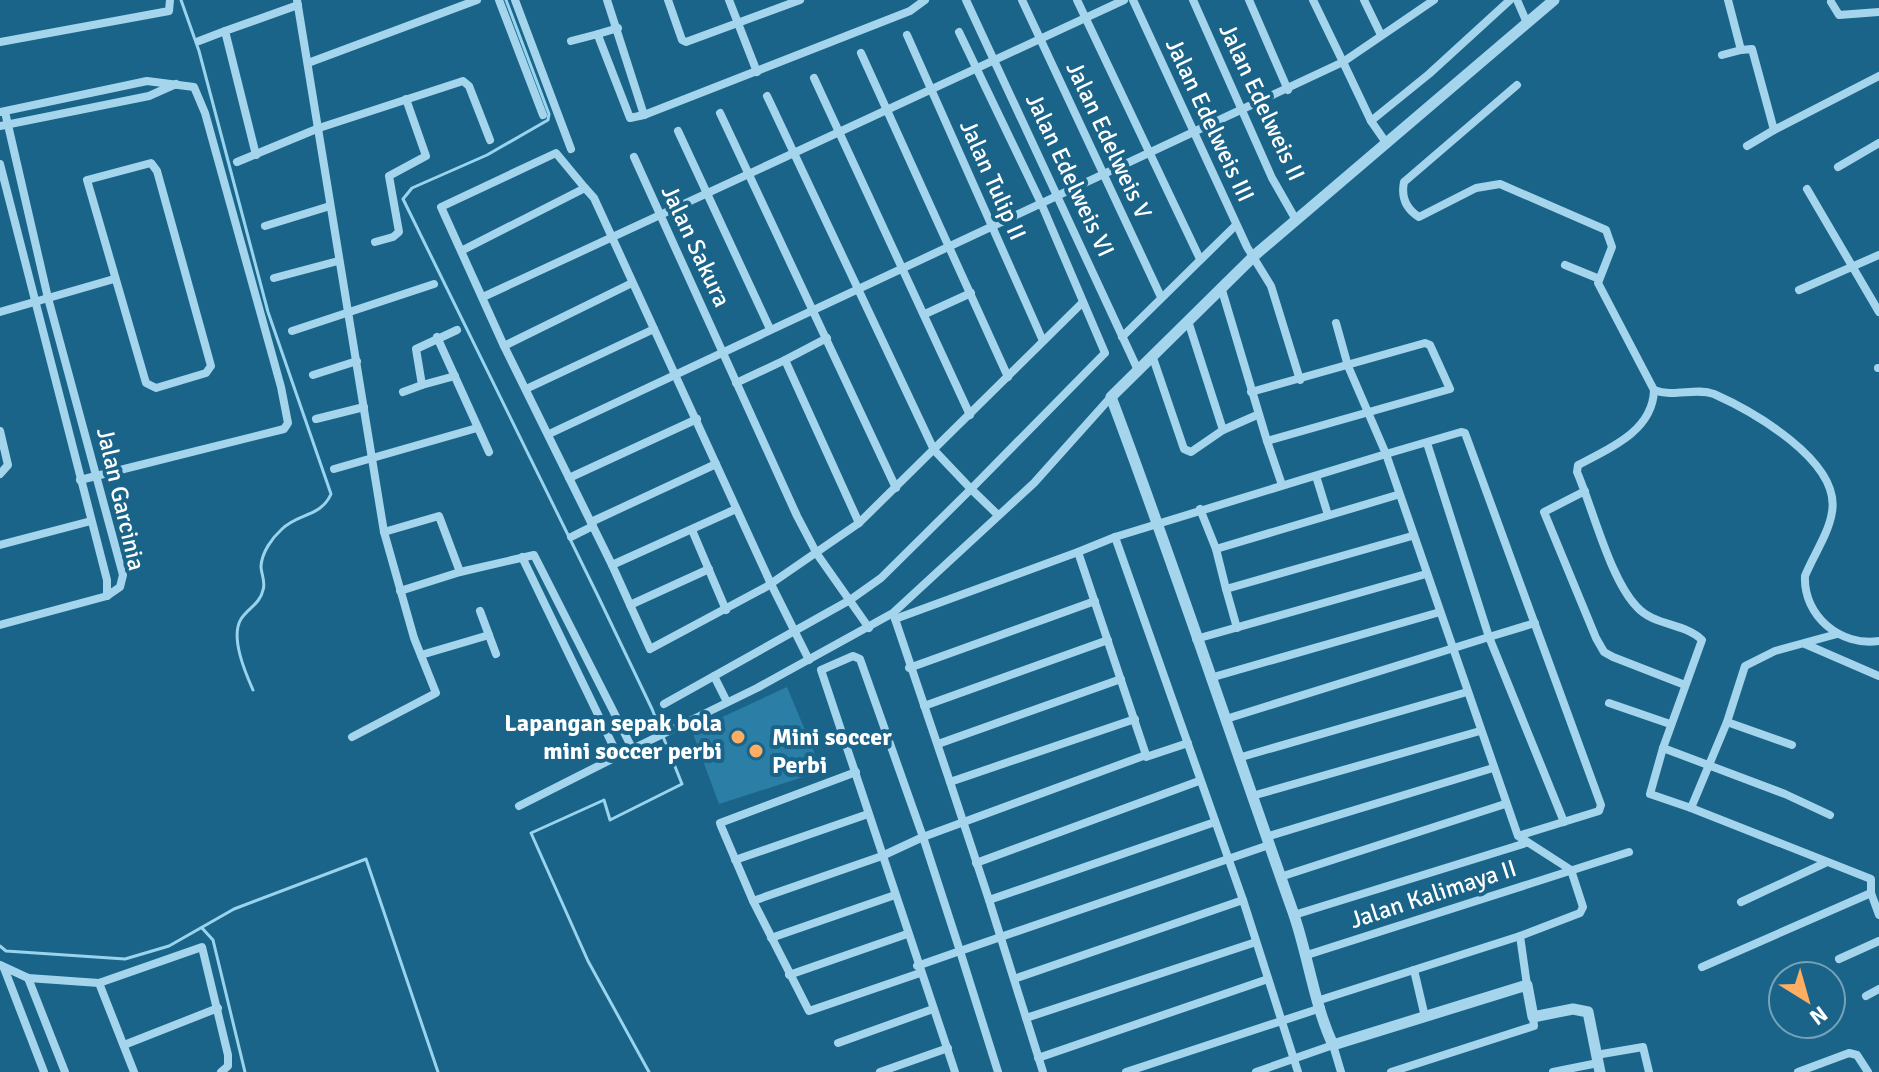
<svg xmlns="http://www.w3.org/2000/svg" width="1879" height="1072" font-family="Signika,sans-serif">
  <rect width="100%" height="100%" fill="#1b6489"/>
  <polygon fill="#2b7ea5" points="787,687 822,771 719,804 692,731"/>
  <g fill="none" stroke-linecap="round" stroke-linejoin="round">
    <g stroke="#98d4ee" stroke-width="3">
      <path d="M181,0L199,51L268,312L331,494C321,517 298,513 282,529C272,538 262,552 261,566C261,574 266,582 263,590C260,604 248,608 241,619C230,637 245,672 253,690"/>
      <polyline points="506,0 549,114 548,120 487,155 412,188 403,199 597,594 652,709 682,784 610,820 604,800 531,833 588,961 649,1072"/>
      <polyline points="202,928 213,940 245,1072"/>
      <polyline points="0,946 6,951 125,959 169,946 234,909 366,859 438,1072"/>
    </g>
    <g stroke="#a5d5ec" stroke-width="8">
      <polyline points="297,0 384,532 414,638 436,693 352,737"/>
      <polyline points="499,0 543,115"/>
      <polyline points="515,0 571,149"/>
      <polyline points="607,0 644,115 910,11 925,0"/>
      <polyline points="668,0 682,40 686,42 800,0"/>
      <polyline points="729,0 757,72"/>
      <polyline points="966,0 1137,368"/>
      <polyline points="1022,0 1161,297"/>
      <polyline points="1077,0 1200,259"/>
      <polyline points="1133,0 1247,247 1271,286 1300,380"/>
      <polyline points="1193,0 1272,178 1296,220"/>
      <polyline points="1249,0 1288,90"/>
      <polyline points="1364,0 1381,35"/>
      <polyline points="1517,0 1527,23"/>
      <polyline points="1728,0 1741,50 1752,49 1774,130 1879,76"/>
      <polyline points="1831,2 1839,15 1879,12"/>
      <polyline points="618,28 598,34 599,38 630,118 644,115"/>
      <polyline points="959,32 1041,203 1105,353 971,489 998,515"/>
      <polyline points="907,35 1043,341"/>
      <polyline points="199,41 225,31"/>
      <polyline points="571,41 598,34"/>
      <polyline points="0,42 169,11 170,0"/>
      <polyline points="861,53 1008,377"/>
      <polyline points="1722,55 1741,50"/>
      <polyline points="308,63 477,0"/>
      <polyline points="814,78 970,415"/>
      <path d="M1517,85L1404,182C1401,197 1406,209 1419,217L1476,188L1500,184L1606,230L1612,247L1598,283L1654,390C1674,398 1695,387 1714,394C1752,411 1841,461 1832,512C1829,533 1813,556 1805,576C1803,616 1841,647 1879,641"/>
      <polyline points="0,112 147,81 194,87 205,113 281,387 288,423 284,429 80,480"/>
      <polyline points="720,113 896,488"/>
      <polyline points="1371,121 1429,74 1510,0"/>
      <polyline points="0,126 149,96 176,84"/>
      <polyline points="678,131 770,329"/>
      <polyline points="1387,144 1371,121 1343,62 1434,0"/>
      <polyline points="1747,146 1774,130"/>
      <polyline points="256,155 225,31 298,5"/>
      <polyline points="634,157 797,516 817,554 869,628"/>
      <polyline points="237,162 319,128 463,81 469,86 490,140"/>
      <polygon points="151,163 157,171 211,366 206,373 156,388 146,383 87,180"/>
      <polyline points="0,164 107,580 107,596"/>
      <polyline points="1838,167 1879,143"/>
      <polyline points="585,188 594,198 771,584 809,660"/>
      <polyline points="1807,189 1879,312"/>
      <polyline points="265,226 330,206"/>
      <polyline points="375,242 393,237 399,232 389,176 426,156 406,99"/>
      <polyline points="461,251 585,188 556,153 441,207 504,346 612,565"/>
      <polyline points="1565,265 1597,278"/>
      <polyline points="274,278 338,261"/>
      <polyline points="1221,287 1267,441"/>
      <polyline points="1799,290 1879,255"/>
      <polyline points="483,297 1124,0"/>
      <polyline points="0,312 114,279"/>
      <polyline points="925,314 971,293"/>
      <polyline points="1188,321 1223,430 1257,415"/>
      <polyline points="292,331 434,284"/>
      <polyline points="437,337 489,452"/>
      <polyline points="1122,337 1236,225"/>
      <polyline points="827,338 785,360 859,523"/>
      <polyline points="504,346 632,283"/>
      <polyline points="1152,355 1184,449 1191,452 1223,430"/>
      <polyline points="1878,368 1879,368"/>
      <polyline points="313,375 357,361"/>
      <polyline points="455,376 422,385 416,349 457,330"/>
      <polyline points="736,383 785,360"/>
      <polyline points="526,389 654,329"/>
      <path d="M1654,390C1653,431 1609,449 1578,465L1577,472C1593,509 1610,579 1637,607C1654,626 1685,623 1702,640L1663,748L1785,794L1830,815"/>
      <polyline points="403,392 422,385"/>
      <polyline points="1251,392 1425,343 1430,345 1450,389 1267,441 1282,485"/>
      <polyline points="316,419 364,407"/>
      <polyline points="0,431 8,465 0,474"/>
      <polyline points="549,434 1343,62 1313,0"/>
      <polyline points="334,469 477,428"/>
      <polyline points="1316,476 1328,515"/>
      <polyline points="569,478 697,419"/>
      <polyline points="1585,491 1544,512 1596,638 1604,652 1613,657 1685,685"/>
      <polyline points="1397,495 1216,549 1226,589 1412,536"/>
      <polyline points="736,509 612,565 650,649 766,587 859,523 1082,303"/>
      <polyline points="1200,509 1216,549"/>
      <polyline points="591,522 716,464"/>
      <polyline points="692,530 726,610"/>
      <polyline points="384,532 439,516 460,572"/>
      <polyline points="571,537 593,526"/>
      <polyline points="0,545 91,521"/>
      <polyline points="1078,552 1115,537"/>
      <polyline points="522,557 618,756 757,688 893,613 1034,483 1111,397"/>
      <polyline points="1226,589 1237,628"/>
      <polyline points="400,591 460,572 534,555 632,748"/>
      <polyline points="630,605 709,569"/>
      <polyline points="480,611 496,654"/>
      <polyline points="894,616 950,782 1135,719"/>
      <polyline points="895,619 1078,552 1146,755 923,837 860,659 853,656 821,670 955,1072"/>
      <polyline points="1535,623 1489,637 1564,822"/>
      <polyline points="0,625 107,596 120,587 123,575 48,298 5,112"/>
      <polyline points="1837,634 1775,651 1745,666 1727,722 1691,808 1871,879 1871,893 1879,915"/>
      <polyline points="1196,639 1426,574"/>
      <polyline points="1805,644 1879,676"/>
      <polyline points="421,655 489,635"/>
      <polyline points="909,668 1095,601"/>
      <polyline points="714,676 727,702"/>
      <polyline points="1210,678 1440,612"/>
      <polyline points="1609,703 1670,724"/>
      <polyline points="664,704 850,600 881,578 971,489 934,450 767,96"/>
      <polyline points="924,706 1108,640"/>
      <polyline points="1226,719 1489,637 1427,443"/>
      <polyline points="1727,722 1792,745"/>
      <polyline points="938,744 1121,679"/>
      <polyline points="1663,748 1650,794 1691,808"/>
      <polyline points="1146,757 1188,743"/>
      <polyline points="1238,758 1467,692"/>
      <polyline points="856,772 720,823 721,826 753,901 809,1011 920,973"/>
      <polyline points="950,782 989,900"/>
      <polyline points="1252,796 1480,731"/>
      <polyline points="519,806 618,756"/>
      <polyline points="1518,836 1599,811 1601,805 1465,433 1461,432 1386,454 1518,836 1571,870 1583,907 1580,913 1520,936"/>
      <polyline points="1266,837 1493,768"/>
      <polyline points="735,860 868,814"/>
      <polyline points="976,863 1199,781"/>
      <polyline points="1280,877 1505,804"/>
      <polyline points="1243,900 1115,537 1386,454 1348,366 1336,323"/>
      <polyline points="753,901 882,856 923,837 960,951 917,966"/>
      <polyline points="1741,902 1825,863"/>
      <polyline points="1294,915 1526,843"/>
      <polyline points="771,938 895,895"/>
      <polyline points="1307,955 1629,852"/>
      <polyline points="1839,959 1879,941"/>
      <polyline points="0,965 28,978 99,983 202,947 228,1055 228,1066 221,1072"/>
      <polyline points="1702,967 1871,893"/>
      <polyline points="4,968 44,1072"/>
      <polyline points="1414,970 1425,1017"/>
      <polyline points="789,975 907,934"/>
      <polyline points="28,978 65,1072"/>
      <polyline points="1014,979 1243,900 1298,1072"/>
      <polyline points="99,983 134,1072"/>
      <polyline points="1866,996 1879,989"/>
      <polyline points="1320,1000 1520,936 1527,985"/>
      <polyline points="1026,1018 1256,942"/>
      <polyline points="838,1043 933,1009"/>
      <polyline points="124,1045 218,1008"/>
      <polyline points="1596,1055 1643,1047 1649,1072"/>
      <polyline points="1038,1058 1268,979"/>
      <polyline points="880,1072 948,1048"/>
      <polyline points="998,1072 960,951 1269,845"/>
      <polyline points="1043,1072 989,900 1215,822"/>
      <polyline points="1126,1072 1321,1008"/>
      <polyline points="1256,1072 1333,1045 1341,1072"/>
      <polyline points="1391,1072 1534,1026 1533,1017"/>
      <polyline points="1553,1072 1598,1063"/>
      <polyline points="1798,1072 1849,1053 1857,1055 1868,1072"/>
    </g>
    <path stroke="#a5d5ec" stroke-width="11" d="M1554,0L1255,255L1111,397C1175,567 1232,740 1293,912C1308,955 1314,1004 1333,1045L1527,985L1533,1017L1573,1009L1588,1012L1600,1072"/>
  </g>
  <g fill="#feae62" stroke="#1b6489" stroke-width="3">
    <circle cx="738" cy="737" r="8"/>
    <circle cx="756" cy="751" r="8"/>
  </g>
  <g text-anchor="middle" stroke-width="8" stroke-linejoin="round" paint-order="stroke">
    <g font-size="24" fill="#fff" stroke="#1b6489">
      <text transform="translate(1262 102) rotate(65)" y="8">Jalan Edelweis II</text>
      <text transform="translate(1210 120) rotate(65)" y="8">Jalan Edelweis III</text>
      <text transform="translate(1109 140) rotate(65)" y="8">Jalan Edelweis V</text>
      <text transform="translate(1070 175) rotate(65)" y="8">Jalan Edelweis VI</text>
      <text transform="translate(993 180) rotate(66)" y="8">Jalan Tulip II</text>
      <text transform="translate(696 246) rotate(65)" y="8">Jalan Sakura</text>
      <text transform="translate(121 499) rotate(77)" y="8">Jalan Garcinia</text>
      <text transform="translate(1433 894) rotate(-18)" y="8">Jalan Kalimaya II</text>
    </g>
    <g font-size="24" font-weight="bold" fill="#fff" stroke="#1b6489" text-anchor="end">
      <text x="722" y="731">Lapangan sepak bola<tspan x="722" dy="28">mini soccer perbi</tspan></text>
      <text x="772" y="745" text-anchor="start">Mini soccer<tspan x="772" dy="28">Perbi</tspan></text>
    </g>
  </g>
  <g transform="translate(1807 1000) rotate(143)"><circle r="38" fill="#1b6489" stroke="#76a2b8" stroke-width="2"/>
  <path d="M0-6L14 30L0 20L-14 30Z" fill="#feae62"/>
  <text y="-12" font-size="22" font-weight="bold" text-anchor="middle" fill="#ffffff">N</text>
  </g>
</svg>
